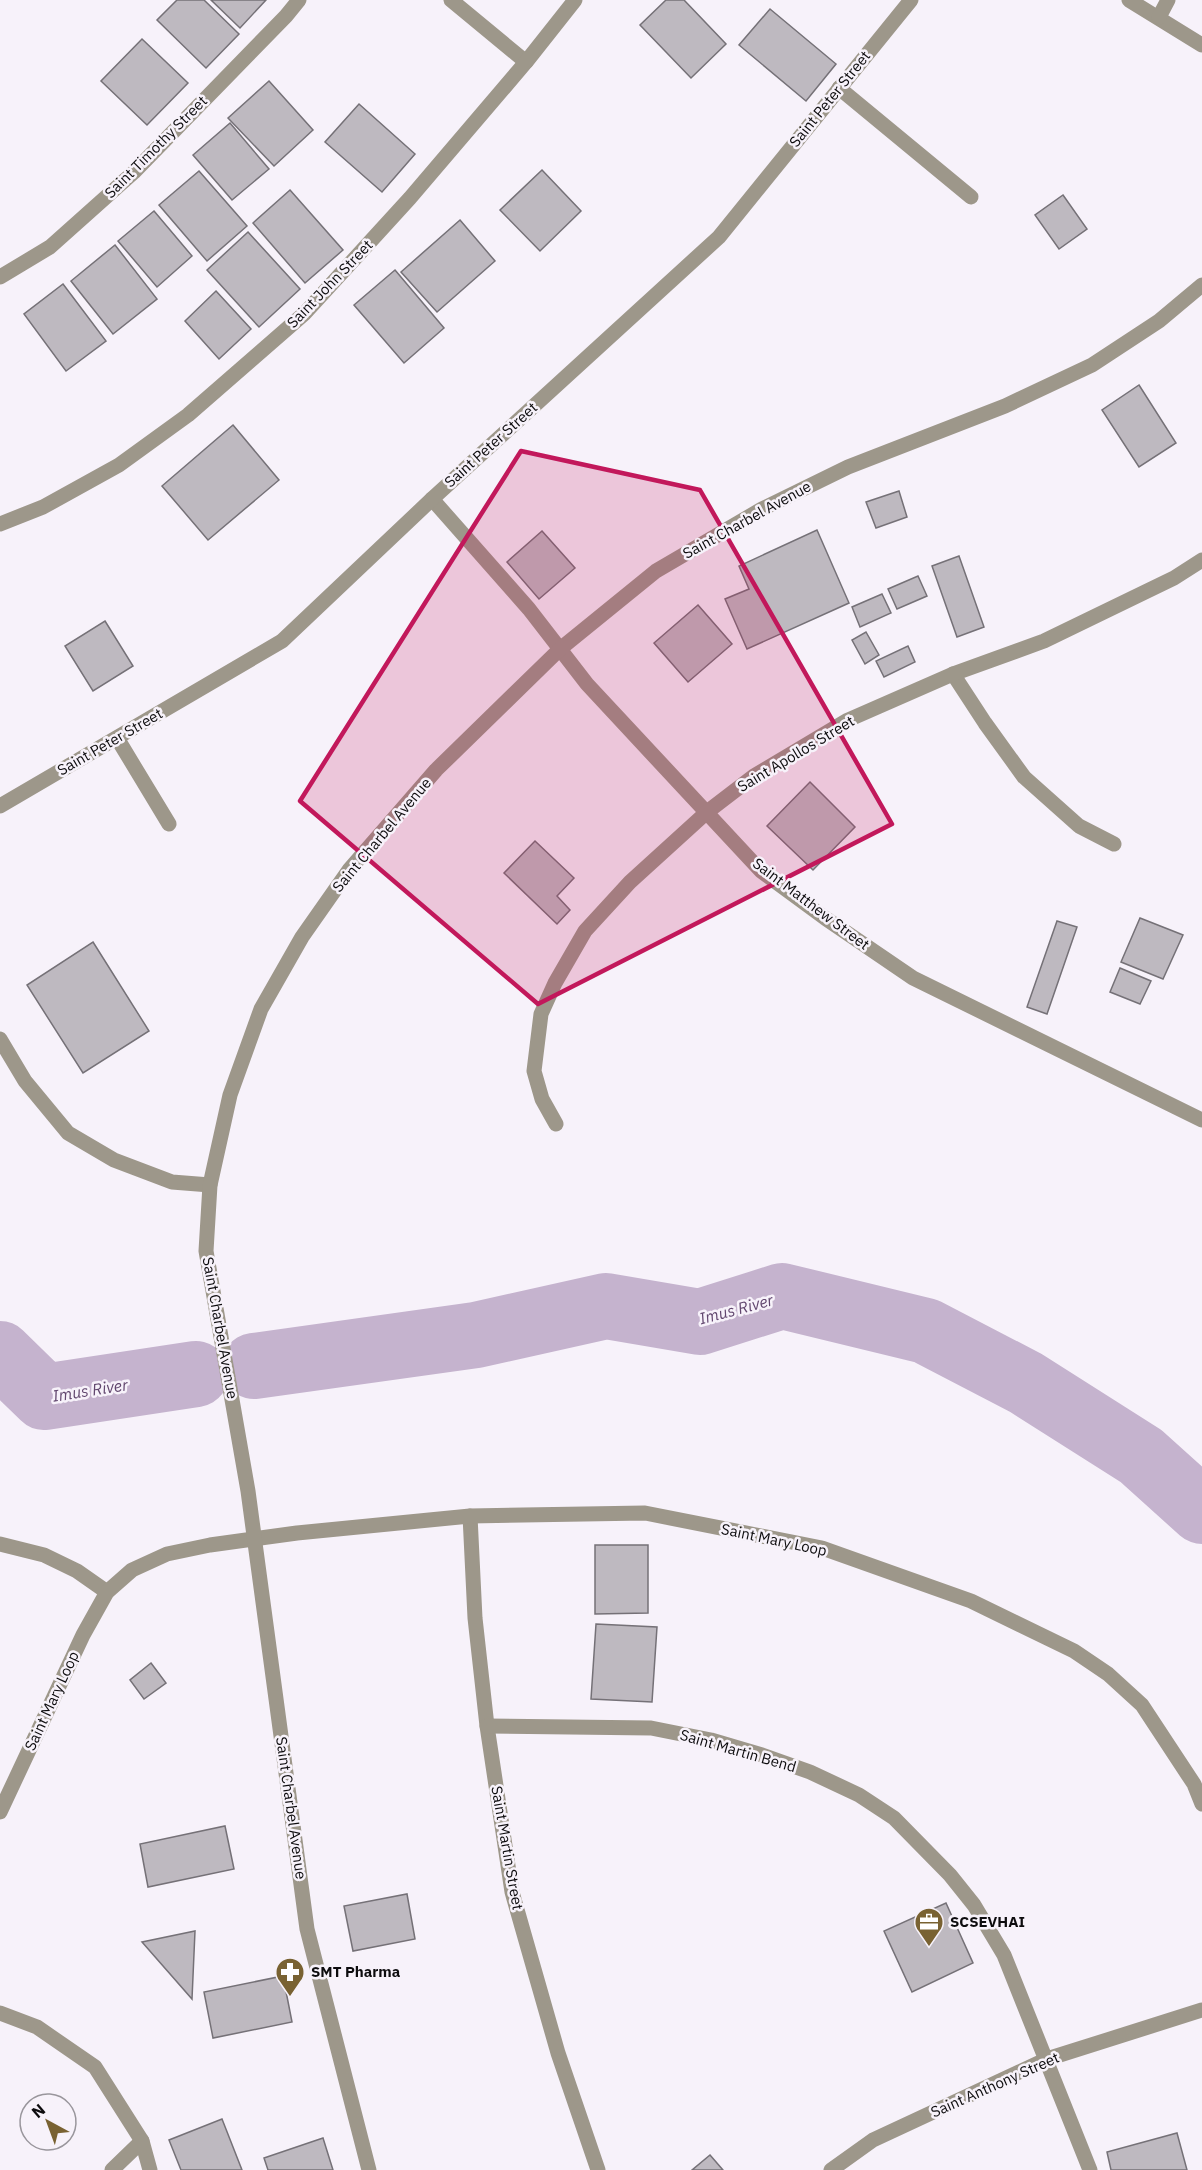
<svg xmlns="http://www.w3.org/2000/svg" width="1202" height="2170" font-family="'IBM Plex Sans',sans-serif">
  <rect width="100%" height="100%" fill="#f7f2fa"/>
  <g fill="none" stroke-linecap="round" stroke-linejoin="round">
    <g stroke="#c5b3ce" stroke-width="66">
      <polyline points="0,1354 44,1397 196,1374"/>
      <polyline points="254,1366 476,1335 606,1306 700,1322 782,1296 926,1331 1026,1383 1141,1456 1202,1511"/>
    </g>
  </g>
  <g fill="#beb9c0" stroke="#757177" stroke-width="1.5">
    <polygon points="177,0 204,0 239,34 206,68 157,20"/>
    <polygon points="211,0 266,0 240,28"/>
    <polygon points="666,0 684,0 726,44 691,78 640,25"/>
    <polygon points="770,9 836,64 806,101 739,45"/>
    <polygon points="142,39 188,83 147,125 101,81"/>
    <polygon points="269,81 313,130 274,166 228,118"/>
    <polygon points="359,104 415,154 382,192 325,142"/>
    <polygon points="230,123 269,169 232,200 193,155"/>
    <polygon points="542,170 581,211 540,251 500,210"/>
    <polygon points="199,171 247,226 207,261 159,205"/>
    <polygon points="290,190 343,250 305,283 253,223"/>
    <polygon points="1063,195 1087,229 1059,249 1035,215"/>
    <polygon points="154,211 192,256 157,287 118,241"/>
    <polygon points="460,220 495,261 437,312 401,272"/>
    <polygon points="248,232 300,289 259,327 207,270"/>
    <polygon points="115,245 157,299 113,334 71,281"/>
    <polygon points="395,270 444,328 404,363 354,305"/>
    <polygon points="63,284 106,341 66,371 24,314"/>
    <polygon points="216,291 251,329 219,359 185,321"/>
    <polygon points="1139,385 1176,443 1139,467 1102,410"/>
    <polygon points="233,425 279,480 208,540 162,486"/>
    <polygon points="899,491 907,517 876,528 866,502"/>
    <polygon points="817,530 849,603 747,649 725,599 749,589 739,566"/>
    <polygon points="542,531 575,568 539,599 507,562"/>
    <polygon points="959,556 984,627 957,637 932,566"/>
    <polygon points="918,576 927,596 897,609 888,589"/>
    <polygon points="882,594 891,613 860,627 852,607"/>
    <polygon points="698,605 732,644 688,682 654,643"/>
    <polygon points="105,621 133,666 93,691 65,646"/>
    <polygon points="866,632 879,655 865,664 852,640"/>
    <polygon points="908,646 915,662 884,677 876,661"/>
    <polygon points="810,782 855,827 813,870 767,826"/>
    <polygon points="535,841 574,878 557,896 570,910 557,924 504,873"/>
    <polygon points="1140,918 1183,935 1163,979 1121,962"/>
    <polygon points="1057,921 1077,927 1047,1014 1027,1007"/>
    <polygon points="93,942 149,1031 83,1073 27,985"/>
    <polygon points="1120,968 1151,981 1140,1004 1110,992"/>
    <polygon points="595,1545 648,1545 648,1613 595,1614"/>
    <polygon points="596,1624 657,1627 652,1702 591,1699"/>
    <polygon points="151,1663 166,1683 144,1699 130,1680"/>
    <polygon points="225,1826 234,1869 148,1887 140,1844"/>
    <polygon points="407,1894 415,1939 353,1951 344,1906"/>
    <polygon points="946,1903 973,1963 912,1992 884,1931"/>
    <polygon points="195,1931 192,1999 142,1942"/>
    <polygon points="283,1976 292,2022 213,2038 204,1992"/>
    <polygon points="222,2119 242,2170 181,2170 169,2140"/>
    <polygon points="1177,2133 1187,2170 1111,2170 1107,2152"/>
    <polygon points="323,2138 333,2170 268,2170 264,2158"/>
    <polygon points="710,2155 723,2170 692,2170"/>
  </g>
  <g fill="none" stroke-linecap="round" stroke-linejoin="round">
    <g stroke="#9d978a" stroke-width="15">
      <polyline points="451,0 526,62"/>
      <polyline points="1129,0 1202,45"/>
      <polyline points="1159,17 1168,0"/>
      <polyline points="839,88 971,197"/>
      <polyline points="0,277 50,247 134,172 286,16 299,0"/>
      <polyline points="432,499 529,609 587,684 761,871 825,918 913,978 1202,1120"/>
      <polyline points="0,524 43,507 119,465 188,415 305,313 410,198 526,62 575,0"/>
      <polyline points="953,674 985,723 1024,777 1079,826 1114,844"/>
      <polyline points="117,738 169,824"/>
      <polyline points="0,806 282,641 432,499 719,237 911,0"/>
      <polyline points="0,1039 25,1081 68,1133 114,1160 172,1182 210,1185"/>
      <polyline points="556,1124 542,1099 534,1071 541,1014 555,983 585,931 630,882 707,812 754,776 848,720 953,674 1044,641 1174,578 1202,560"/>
      <polyline points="470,1516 475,1618 487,1726 512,1892 558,2053 598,2170"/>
      <polyline points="0,1544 44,1555 77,1571 107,1592"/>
      <polyline points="487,1726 651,1728 711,1740 762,1755 810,1772 859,1795 894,1818 950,1875 974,1905 1004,1955 1090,2170"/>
      <polyline points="0,1812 83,1635 107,1592 132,1570 167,1554 210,1545 297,1533 470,1516 645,1513 822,1548 971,1601 1074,1651 1108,1674 1142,1705 1194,1784 1202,1804"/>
      <polyline points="0,2013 37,2027 95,2067 142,2141 150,2170"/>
      <polyline points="112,2170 142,2141"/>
      <polyline points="369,2170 307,1929 248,1491 206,1251 210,1185 230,1095 261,1009 302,937 349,870 436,770 560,649 656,571 762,509 848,467 1005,406 1092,365 1159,321 1202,285"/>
      <polyline points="831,2170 873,2140 1047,2059 1202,2010"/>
    </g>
  </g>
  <path fill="#c2185b" fill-opacity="0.2" stroke="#c2185b" stroke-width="4.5" stroke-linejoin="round" d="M521,451L700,490L892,824L538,1004L300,801Z"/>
  <defs>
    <g id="office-pin" transform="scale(1.5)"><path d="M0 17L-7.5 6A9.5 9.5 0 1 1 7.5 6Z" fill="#796232" stroke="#f7f2fa"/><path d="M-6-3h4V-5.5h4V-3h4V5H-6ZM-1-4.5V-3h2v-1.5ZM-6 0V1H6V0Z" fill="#fff"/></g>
    <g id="pharmacy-pin" transform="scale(1.5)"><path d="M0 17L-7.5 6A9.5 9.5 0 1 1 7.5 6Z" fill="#796232" stroke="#f7f2fa"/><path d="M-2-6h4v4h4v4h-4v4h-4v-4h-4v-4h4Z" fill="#fff"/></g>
  </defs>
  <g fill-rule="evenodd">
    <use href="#office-pin" x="929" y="1922"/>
    <use href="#pharmacy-pin" x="290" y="1972"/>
  </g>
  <g text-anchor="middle" stroke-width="5" stroke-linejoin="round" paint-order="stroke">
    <g font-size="15" fill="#0d0c0e" stroke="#f7f2fa">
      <text transform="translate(830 99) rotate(-51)" y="5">Saint Peter Street</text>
      <text transform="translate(156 147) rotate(-45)" y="5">Saint Timothy Street</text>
      <text transform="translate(330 284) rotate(-46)" y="5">Saint John Street</text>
      <text transform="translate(491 445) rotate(-42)" y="5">Saint Peter Street</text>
      <text transform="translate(747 520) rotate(-29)" y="5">Saint Charbel Avenue</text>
      <text transform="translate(110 742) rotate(-30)" y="5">Saint Peter Street</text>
      <text transform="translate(796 754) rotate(-31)" y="5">Saint Apollos Street</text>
      <text transform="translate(382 835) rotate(-50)" y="5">Saint Charbel Avenue</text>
      <text transform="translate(811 904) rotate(37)" y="5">Saint Matthew Street</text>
      <text transform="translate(220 1328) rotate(80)" y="5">Saint Charbel Avenue</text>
      <text transform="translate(774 1540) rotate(12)" y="5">Saint Mary Loop</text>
      <text transform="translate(52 1701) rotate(-65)" y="5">Saint Mary Loop</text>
      <text transform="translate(738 1751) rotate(16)" y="5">Saint Martin Bend</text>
      <text transform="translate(291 1808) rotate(82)" y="5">Saint Charbel Avenue</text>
      <text transform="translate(507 1848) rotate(80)" y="5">Saint Martin Street</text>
      <text transform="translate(995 2085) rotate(-24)" y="5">Saint Anthony Street</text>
    </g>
    <g font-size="15" font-weight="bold" fill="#0d0c0e" stroke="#f7f2fa" text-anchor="start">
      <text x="950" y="1927">SCSEVHAI</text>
      <text x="311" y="1977">SMT Pharma</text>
    </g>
    <g font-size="16" font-style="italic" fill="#61466e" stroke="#f7f2fa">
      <text transform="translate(736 1309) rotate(-15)" y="6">Imus River</text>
      <text transform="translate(90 1390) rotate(-9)" y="6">Imus River</text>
    </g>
  </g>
  <g transform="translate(48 2122) rotate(319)"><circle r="28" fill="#f7f2fa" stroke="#99969c" stroke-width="1.5"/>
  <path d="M0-4.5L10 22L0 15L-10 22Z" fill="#796232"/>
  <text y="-9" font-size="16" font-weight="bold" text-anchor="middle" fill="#0d0c0e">N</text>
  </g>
</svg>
